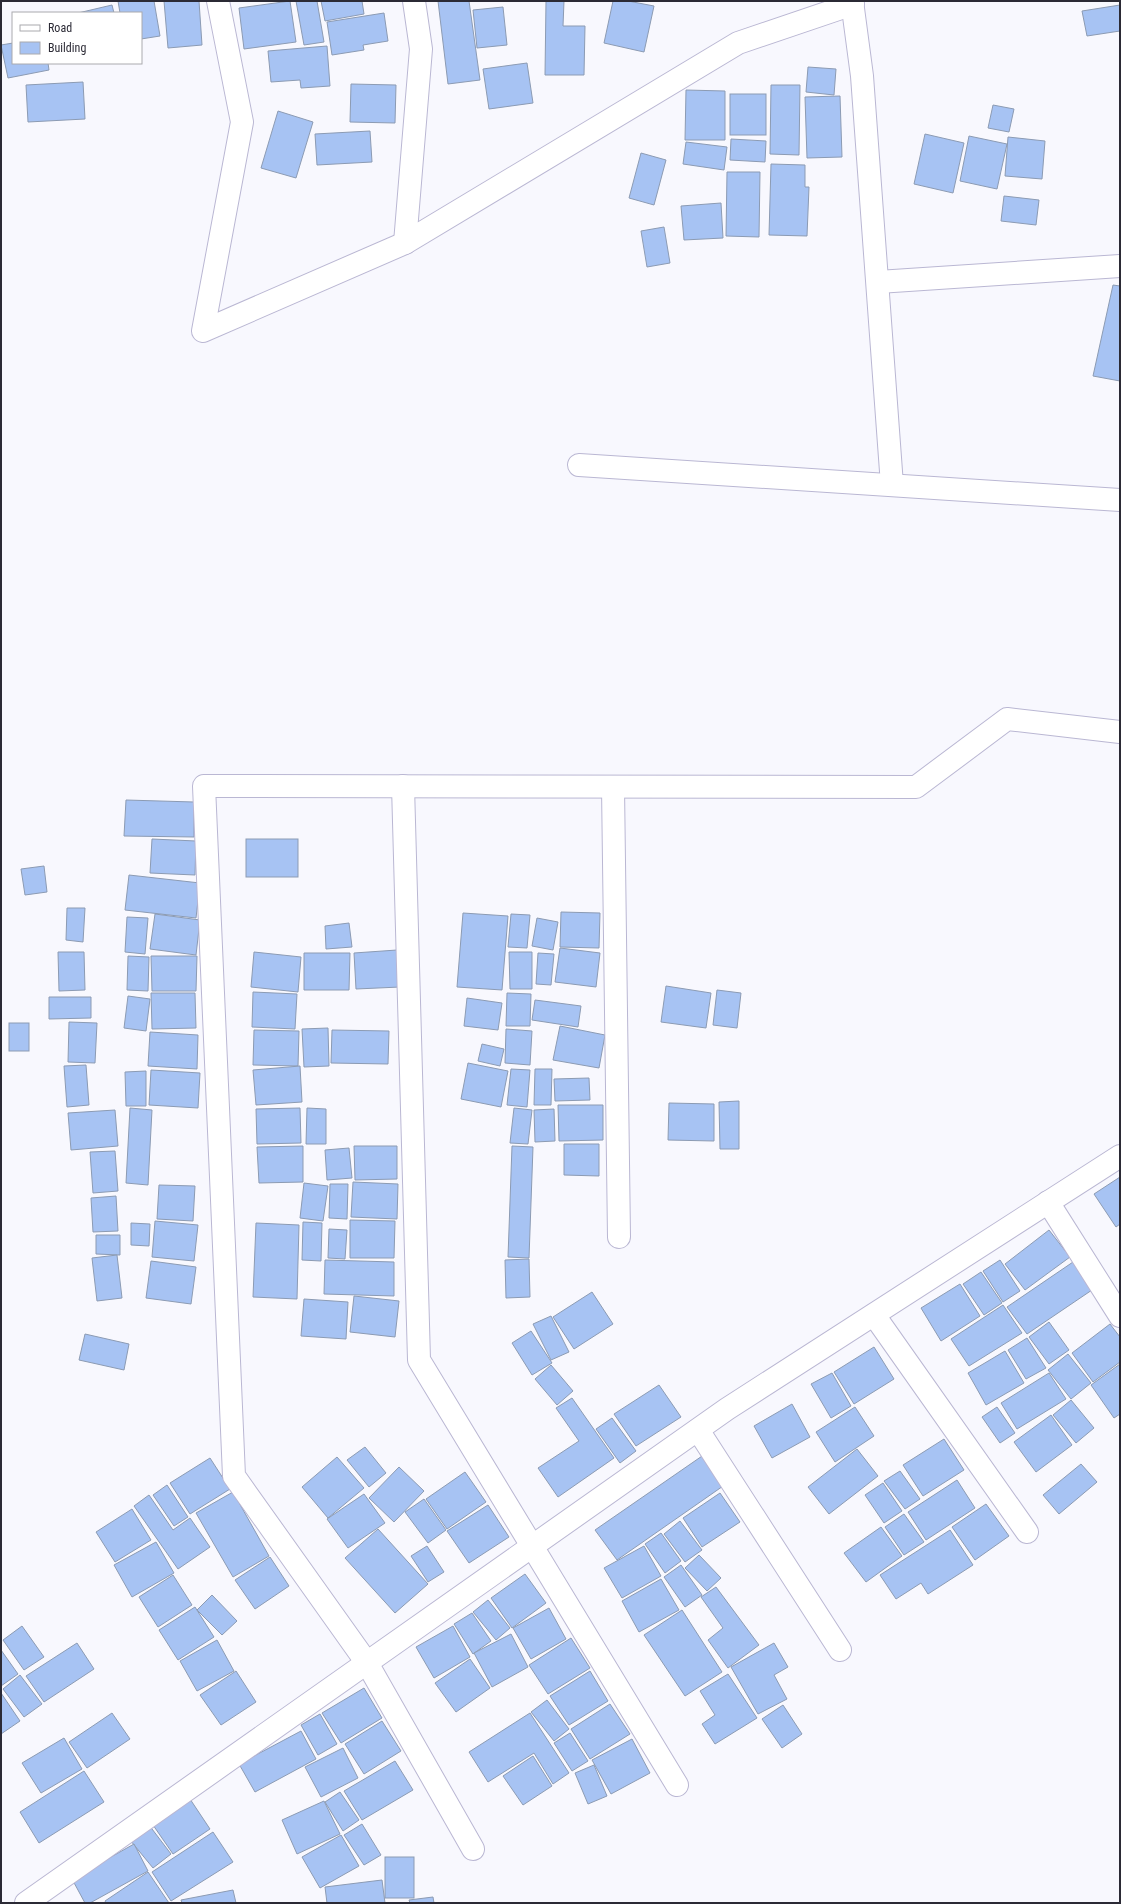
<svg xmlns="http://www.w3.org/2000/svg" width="1121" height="1904" font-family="'Roboto Condensed',sans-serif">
  <rect width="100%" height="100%" fill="#f8f8fe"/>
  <g fill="#a7c3f3" stroke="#8c9bb3">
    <polygon points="118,1 154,1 160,36 141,39 141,13 120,13"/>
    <polygon points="164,1 199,1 202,45 168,48"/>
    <polygon points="290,1 296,42 244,49 239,8"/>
    <polygon points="296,1 317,1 324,42 304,45"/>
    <polygon points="321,1 362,1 364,14 325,21"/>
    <polygon points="438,1 469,1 480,80 448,84"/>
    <polygon points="546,1 564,1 563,26 585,26 584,75 545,75"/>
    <polygon points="613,1 628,1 654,6 644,52 604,43"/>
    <polygon points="112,5 114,13 78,13"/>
    <polygon points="1120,5 1120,31 1087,36 1082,11"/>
    <polygon points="503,7 507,45 477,48 473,10"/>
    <polygon points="384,13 388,41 363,45 364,50 332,55 327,22"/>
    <polygon points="13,43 13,63 48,63 49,70 8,78 1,45"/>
    <polygon points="327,46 330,86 301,88 300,80 271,82 268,51"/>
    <polygon points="527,63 533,103 489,109 483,69"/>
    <polygon points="808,67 836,69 834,95 806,92"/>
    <polygon points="83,82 85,119 28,122 26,85"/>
    <polygon points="351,84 396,85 395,123 350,122"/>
    <polygon points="771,85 800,85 799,155 770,154"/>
    <polygon points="686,90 725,91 725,140 685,140"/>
    <rect x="730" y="94" width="36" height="41"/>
    <polygon points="840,96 842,157 807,158 805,97"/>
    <polygon points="993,105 1014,109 1009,132 988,128"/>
    <polygon points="278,111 313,122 296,178 261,168"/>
    <polygon points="370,131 372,162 317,165 315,134"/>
    <polygon points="925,134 964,143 953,193 914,184"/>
    <polygon points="969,136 1007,144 997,189 960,181"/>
    <polygon points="1008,137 1045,141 1042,179 1005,176"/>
    <polygon points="731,139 766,141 765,162 730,160"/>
    <polygon points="686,142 727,147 724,170 683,164"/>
    <polygon points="641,153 666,160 654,205 629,198"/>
    <polygon points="771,164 805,165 805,187 809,187 807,236 769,235"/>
    <polygon points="727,172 760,172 759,237 726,236"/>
    <polygon points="1004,196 1039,200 1036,225 1001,221"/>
    <polygon points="721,203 723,238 684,240 681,206"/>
    <polygon points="664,227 670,263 647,267 641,231"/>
    <polygon points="1113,285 1120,286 1120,381 1093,376"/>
    <polygon points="126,800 194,802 194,837 124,836"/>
    <polygon points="152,839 196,841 195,875 150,873"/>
    <rect x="246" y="839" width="52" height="38"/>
    <polygon points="44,866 47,892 25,895 21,869"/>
    <polygon points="129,875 200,883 196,918 125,910"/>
    <polygon points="67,908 85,908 83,942 66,940"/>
    <polygon points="561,912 600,913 599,948 560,947"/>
    <polygon points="463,913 508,916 502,990 457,987"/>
    <polygon points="155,914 200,920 196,955 150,949"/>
    <polygon points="511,914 530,915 527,948 508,947"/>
    <polygon points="127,917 148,918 145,954 125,952"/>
    <polygon points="537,918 558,922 553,950 532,946"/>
    <polygon points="349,923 352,947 326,949 325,926"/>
    <polygon points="560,948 600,953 596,987 555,982"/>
    <polygon points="397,950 400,987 356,989 354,953"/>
    <polygon points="58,952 84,952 85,990 59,991"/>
    <polygon points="254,952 301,957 298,992 251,987"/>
    <polygon points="509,952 532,952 532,989 510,989"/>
    <polygon points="304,953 350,953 349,990 304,990"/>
    <polygon points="538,953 554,954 551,985 536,984"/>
    <polygon points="128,956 149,957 148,991 127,990"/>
    <polygon points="151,956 197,956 196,991 152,991"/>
    <polygon points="666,986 711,993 706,1028 661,1022"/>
    <polygon points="717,990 741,993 737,1028 713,1025"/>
    <polygon points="253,992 297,994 295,1029 252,1027"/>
    <polygon points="151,993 195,993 196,1028 152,1029"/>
    <polygon points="507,993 531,994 530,1026 506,1026"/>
    <polygon points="128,996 150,999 146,1031 124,1028"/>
    <polygon points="49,997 91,997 91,1018 49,1019"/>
    <polygon points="467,998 502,1003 498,1030 464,1026"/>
    <polygon points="535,1000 581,1006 578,1027 532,1020"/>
    <polygon points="69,1022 97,1023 95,1063 68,1062"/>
    <rect x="9" y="1023" width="20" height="28"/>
    <polygon points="560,1026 605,1035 599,1068 553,1060"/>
    <polygon points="328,1028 329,1066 304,1067 302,1029"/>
    <polygon points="506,1029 532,1031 530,1065 505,1063"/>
    <polygon points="254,1030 299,1031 298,1066 253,1065"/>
    <polygon points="332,1030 389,1031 388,1064 331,1063"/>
    <polygon points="150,1032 198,1035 197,1069 148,1066"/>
    <polygon points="482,1044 504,1049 500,1066 478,1061"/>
    <polygon points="468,1063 508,1071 501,1107 461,1099"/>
    <polygon points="86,1065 89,1105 67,1107 64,1066"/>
    <polygon points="300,1066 302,1102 256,1105 253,1070"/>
    <polygon points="511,1069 530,1070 527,1107 507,1105"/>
    <polygon points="535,1069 552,1069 551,1105 534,1105"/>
    <polygon points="151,1070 200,1073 198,1108 149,1105"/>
    <polygon points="146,1071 146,1106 126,1106 125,1072"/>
    <polygon points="589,1078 590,1100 555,1101 554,1079"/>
    <polygon points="739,1101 739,1149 720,1149 719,1102"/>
    <polygon points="669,1103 714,1104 714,1141 668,1140"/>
    <polygon points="558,1105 603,1105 603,1140 559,1141"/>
    <polygon points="130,1108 152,1110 148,1185 126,1183"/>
    <polygon points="300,1108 301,1143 257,1144 256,1109"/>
    <polygon points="307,1108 326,1109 326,1144 306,1144"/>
    <polygon points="514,1108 532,1110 528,1144 510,1143"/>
    <polygon points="554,1109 555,1141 535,1142 534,1110"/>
    <polygon points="115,1110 118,1146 71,1150 68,1113"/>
    <polygon points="564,1144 599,1144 599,1176 564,1175"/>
    <polygon points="303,1146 303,1182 259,1183 257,1147"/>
    <polygon points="354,1146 397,1146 397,1179 355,1180"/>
    <polygon points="512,1146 533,1147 529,1258 508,1257"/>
    <polygon points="349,1148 352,1178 327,1180 325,1150"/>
    <polygon points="115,1151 118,1191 93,1193 90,1152"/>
    <polygon points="1120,1177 1120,1224 1116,1227 1094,1194"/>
    <polygon points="353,1182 398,1184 397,1219 351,1217"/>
    <polygon points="304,1183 328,1186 323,1221 300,1218"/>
    <polygon points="330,1184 348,1184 347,1219 329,1218"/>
    <polygon points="159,1185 195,1186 193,1221 157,1219"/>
    <polygon points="116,1196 118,1231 93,1232 91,1198"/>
    <polygon points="350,1220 395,1221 394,1258 350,1258"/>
    <polygon points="155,1221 198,1225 194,1261 152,1257"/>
    <polygon points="303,1222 322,1223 321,1261 302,1260"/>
    <polygon points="131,1223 150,1224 149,1246 131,1245"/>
    <polygon points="256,1223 299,1225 297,1299 253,1297"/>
    <polygon points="329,1229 347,1230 345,1259 328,1258"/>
    <polygon points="1049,1230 1070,1257 1025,1290 1005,1264"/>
    <polygon points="96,1235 120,1235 120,1255 96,1254"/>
    <polygon points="117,1255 122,1298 97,1301 92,1258"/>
    <polygon points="529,1259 530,1297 506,1298 505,1260"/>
    <polygon points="325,1260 394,1262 394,1296 324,1294"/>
    <polygon points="1000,1260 1020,1291 1003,1302 983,1271"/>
    <polygon points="151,1261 196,1267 191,1304 146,1298"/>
    <polygon points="1073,1262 1092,1290 1027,1334 1007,1307"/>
    <polygon points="981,1272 1002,1303 984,1315 963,1284"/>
    <polygon points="960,1284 980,1316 941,1341 921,1308"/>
    <polygon points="592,1292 613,1324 574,1349 553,1317"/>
    <polygon points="354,1296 399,1301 395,1337 350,1332"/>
    <polygon points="304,1299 348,1302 346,1339 301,1336"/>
    <polygon points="1003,1305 1022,1333 969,1366 951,1339"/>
    <polygon points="551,1316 569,1352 551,1360 533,1324"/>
    <polygon points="1049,1322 1069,1350 1049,1364 1029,1337"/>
    <polygon points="1110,1324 1120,1337 1120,1362 1093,1382 1072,1353"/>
    <polygon points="531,1331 552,1363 532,1375 512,1343"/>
    <polygon points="85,1334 129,1344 124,1370 79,1360"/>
    <polygon points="1027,1338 1046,1368 1026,1379 1008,1350"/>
    <polygon points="874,1347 894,1379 854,1404 834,1372"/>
    <polygon points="1005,1351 1024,1383 986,1405 968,1373"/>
    <polygon points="1068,1354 1091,1383 1071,1399 1048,1370"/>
    <polygon points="1120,1364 1120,1414 1114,1418 1091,1385"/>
    <polygon points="551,1365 573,1391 557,1405 535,1379"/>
    <polygon points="832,1373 851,1406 831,1418 811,1384"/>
    <polygon points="1049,1373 1066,1399 1017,1429 1001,1403"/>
    <polygon points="659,1385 681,1417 636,1446 614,1414"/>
    <polygon points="572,1398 614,1458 558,1497 538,1468 579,1441 556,1408"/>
    <polygon points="1071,1400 1094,1428 1076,1443 1053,1415"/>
    <polygon points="792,1404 810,1437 772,1458 754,1426"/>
    <polygon points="855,1407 874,1436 835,1462 816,1432"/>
    <polygon points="997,1407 1015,1433 1000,1443 982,1417"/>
    <polygon points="1051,1415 1072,1445 1036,1472 1014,1442"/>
    <polygon points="612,1418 636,1451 620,1463 596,1429"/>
    <polygon points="944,1439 964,1470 923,1496 903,1465"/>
    <polygon points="365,1447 386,1473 369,1487 347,1460"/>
    <polygon points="857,1449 878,1476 829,1514 808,1487"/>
    <polygon points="705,1454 726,1484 617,1560 595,1530"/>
    <polygon points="337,1457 364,1488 328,1518 302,1487"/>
    <polygon points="210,1458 230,1489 190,1514 170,1483"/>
    <polygon points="1081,1464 1097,1482 1059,1514 1043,1495"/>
    <polygon points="399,1467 424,1491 394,1522 369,1498"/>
    <polygon points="900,1471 920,1499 905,1509 884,1481"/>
    <polygon points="465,1472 486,1502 447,1529 426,1499"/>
    <polygon points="957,1480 975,1508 926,1540 908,1512"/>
    <polygon points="883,1483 902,1511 884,1523 865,1495"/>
    <polygon points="167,1485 188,1517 174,1526 153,1495"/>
    <polygon points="233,1492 269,1556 233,1577 196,1513"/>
    <polygon points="720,1493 740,1522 702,1547 683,1518"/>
    <polygon points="364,1494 385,1523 348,1548 327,1519"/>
    <polygon points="149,1495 173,1530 190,1518 210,1547 178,1569 134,1506"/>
    <polygon points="424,1499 446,1530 428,1543 405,1512"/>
    <polygon points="986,1504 1009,1536 975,1560 952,1527"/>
    <polygon points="488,1505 509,1537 469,1563 447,1531"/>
    <polygon points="132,1509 151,1540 115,1562 96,1532"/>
    <polygon points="904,1514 924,1542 904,1555 885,1527"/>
    <polygon points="680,1521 702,1550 685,1562 664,1534"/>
    <polygon points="881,1527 902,1556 866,1582 844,1553"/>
    <polygon points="378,1529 428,1584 395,1613 345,1558"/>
    <polygon points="950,1530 973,1565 928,1594 921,1583 896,1599 880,1575"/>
    <polygon points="661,1533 681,1561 665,1573 645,1544"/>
    <polygon points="156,1542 174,1573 132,1597 114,1565"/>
    <polygon points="427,1546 444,1572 428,1582 411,1556"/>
    <polygon points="644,1546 661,1576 622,1598 604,1568"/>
    <polygon points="699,1555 721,1578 707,1591 685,1568"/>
    <polygon points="270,1557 289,1586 255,1609 235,1580"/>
    <polygon points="681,1565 702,1595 685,1607 664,1577"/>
    <polygon points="525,1574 546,1603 512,1628 491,1598"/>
    <polygon points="173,1575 192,1605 158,1627 139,1597"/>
    <polygon points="661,1579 679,1610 639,1632 622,1601"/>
    <polygon points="716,1587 759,1645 728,1668 708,1640 723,1628 701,1597"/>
    <polygon points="212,1595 237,1621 222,1635 197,1610"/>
    <polygon points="488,1600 510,1628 496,1640 473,1612"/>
    <polygon points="195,1607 214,1637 178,1660 159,1630"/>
    <polygon points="549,1608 566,1639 531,1659 513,1628"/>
    <polygon points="682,1610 722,1672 685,1696 644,1635"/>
    <polygon points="472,1613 491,1641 473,1654 454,1624"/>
    <polygon points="22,1626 44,1657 24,1670 3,1640"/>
    <polygon points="453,1626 470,1657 434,1678 416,1647"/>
    <polygon points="511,1634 528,1667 492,1687 474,1653"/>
    <polygon points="571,1638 590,1668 548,1694 529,1665"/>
    <polygon points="217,1640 234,1671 197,1691 180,1661"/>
    <polygon points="77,1643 94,1669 44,1702 26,1676"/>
    <polygon points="774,1643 788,1667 774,1675 787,1699 758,1714 731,1667"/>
    <polygon points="1,1650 18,1674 1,1686"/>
    <polygon points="470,1659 490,1688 456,1712 435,1683"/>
    <polygon points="236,1671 256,1702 221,1725 200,1695"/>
    <polygon points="590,1671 608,1701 569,1725 550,1696"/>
    <polygon points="728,1674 757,1718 715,1744 702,1724 715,1715 700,1691"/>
    <polygon points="20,1675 42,1704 24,1717 3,1689"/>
    <polygon points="364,1688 382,1718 341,1743 322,1713"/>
    <polygon points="1,1693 20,1721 1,1734"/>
    <polygon points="547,1700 569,1729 554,1741 531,1712"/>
    <polygon points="610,1704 630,1734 590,1759 571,1729"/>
    <polygon points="783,1705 802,1734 782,1748 762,1719"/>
    <polygon points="112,1713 130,1739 87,1768 69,1742"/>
    <polygon points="530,1713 569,1773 553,1784 534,1753 488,1782 469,1752"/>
    <polygon points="320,1714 337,1744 318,1755 301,1725"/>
    <polygon points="382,1721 401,1751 364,1774 345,1744"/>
    <polygon points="301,1731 316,1759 255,1792 239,1764"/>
    <polygon points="570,1733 588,1761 572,1771 554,1743"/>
    <polygon points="64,1738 82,1769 41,1793 22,1763"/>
    <polygon points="632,1739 650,1773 611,1794 592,1760"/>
    <polygon points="343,1748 358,1778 321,1797 305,1767"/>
    <polygon points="533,1756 552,1786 523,1805 503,1776"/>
    <polygon points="395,1761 413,1790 362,1820 344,1791"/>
    <polygon points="594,1765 607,1796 588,1804 575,1773"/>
    <polygon points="84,1771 104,1802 39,1843 20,1812"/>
    <polygon points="340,1792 359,1820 343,1831 325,1802"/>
    <polygon points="190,1799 210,1829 173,1854 153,1825"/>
    <polygon points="324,1801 340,1834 297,1854 282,1820"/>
    <polygon points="362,1824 381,1855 364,1865 344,1835"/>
    <polygon points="149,1825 171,1854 153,1868 130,1840"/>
    <polygon points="213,1832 233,1862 171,1901 152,1872"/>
    <polygon points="341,1835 359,1866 320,1888 302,1857"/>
    <polygon points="134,1844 148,1871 90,1903 85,1903 72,1879"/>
    <rect x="385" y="1857" width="29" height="41"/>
    <polygon points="148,1872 169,1903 106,1903 105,1901"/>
    <polygon points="382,1880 385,1903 327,1903 325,1887"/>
    <polygon points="233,1890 236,1903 182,1903 181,1900"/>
    <polygon points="433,1897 434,1903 410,1903 409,1900"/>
  </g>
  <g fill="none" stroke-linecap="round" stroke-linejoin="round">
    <g stroke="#bab7d3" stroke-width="24">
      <g id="minor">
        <polyline points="218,1 242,122 203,331 405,243"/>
        <polyline points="414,1 421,49 405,243 738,43 853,4"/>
        <polyline points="852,1 862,76 892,485"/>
        <polyline points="878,282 1120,266"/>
        <polyline points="579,465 1120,500"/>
        <polyline points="403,786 419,1360 677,1785"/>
        <polyline points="613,787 619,1237"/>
        <polyline points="1048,1202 1120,1316"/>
        <polyline points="874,1315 1027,1532"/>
        <polyline points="698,1430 840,1650"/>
        <polyline points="473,1849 367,1663 234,1476 204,786 916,787 1007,719 1120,732"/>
        <polyline points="26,1903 727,1409 1120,1156"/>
      </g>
    </g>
    <use href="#minor" stroke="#fff" stroke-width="22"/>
  </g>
  <rect width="1121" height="1904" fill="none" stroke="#2b2a35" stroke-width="4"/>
  <rect x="12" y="12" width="130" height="52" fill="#ffffff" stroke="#aaaaae"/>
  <rect x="20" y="25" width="20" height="6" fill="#ffffff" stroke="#aaaaae"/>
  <text x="48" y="32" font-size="12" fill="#2b2a35">Road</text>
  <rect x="20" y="42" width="20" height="12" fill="#a7c3f3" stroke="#aaaaae"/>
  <text x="48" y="52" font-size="12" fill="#2b2a35">Building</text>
</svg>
